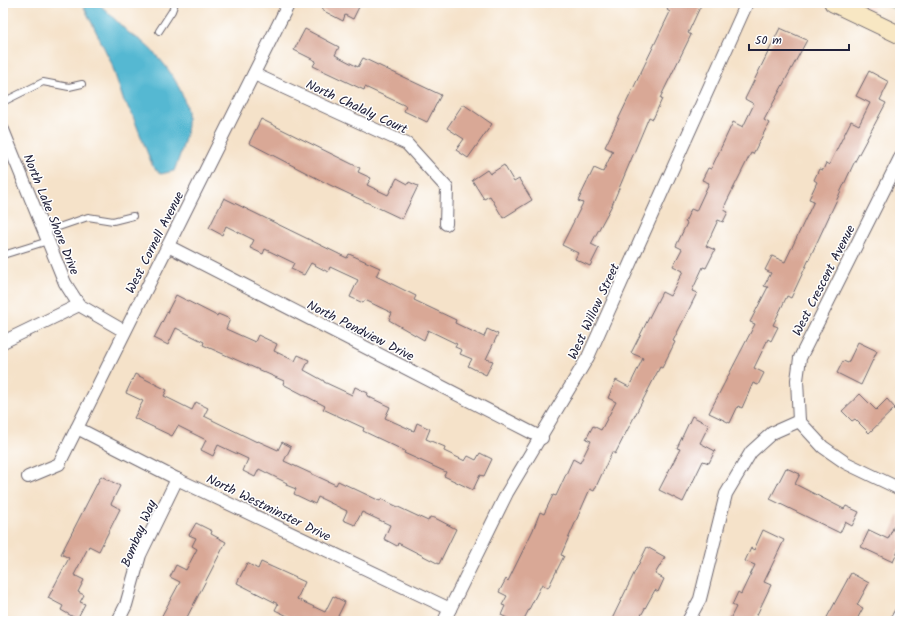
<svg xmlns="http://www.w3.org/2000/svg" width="903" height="624" font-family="Kalam,sans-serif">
  <rect width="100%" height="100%" fill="#fff"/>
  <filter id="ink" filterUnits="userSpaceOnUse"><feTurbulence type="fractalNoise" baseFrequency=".025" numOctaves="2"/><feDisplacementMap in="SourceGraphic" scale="8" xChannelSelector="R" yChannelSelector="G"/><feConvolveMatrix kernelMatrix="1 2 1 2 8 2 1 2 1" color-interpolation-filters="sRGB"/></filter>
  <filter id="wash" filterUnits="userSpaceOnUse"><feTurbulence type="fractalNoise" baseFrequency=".012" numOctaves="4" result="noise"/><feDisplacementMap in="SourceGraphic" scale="16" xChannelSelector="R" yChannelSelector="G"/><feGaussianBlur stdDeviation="0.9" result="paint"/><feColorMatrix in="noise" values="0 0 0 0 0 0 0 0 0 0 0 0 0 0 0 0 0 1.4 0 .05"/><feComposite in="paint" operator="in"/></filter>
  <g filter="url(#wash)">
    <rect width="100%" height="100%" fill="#f5e2c9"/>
    <polygon fill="#f5d2c3" points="833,3 875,3 868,19"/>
    <polygon fill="#83c67e" stroke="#52745c" points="882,3 900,3 900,12"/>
    <path fill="#54b8d2" stroke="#3b6d86" d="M76,3H98C109,13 118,23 129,33C135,37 141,40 146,45C165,62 183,87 187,112C189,132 181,153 174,171L161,174L153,167L132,114L123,99L111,62L83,5Z"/>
    <g id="blocks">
      <g fill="#d9a896">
        <polygon points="325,3 361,3 353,19 345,15 343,21 322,10"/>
        <polygon points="671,3 702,3 688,33 691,35 660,98 662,99 653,119 649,117 612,205 591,244 599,248 590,266 575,259 578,253 562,245 583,203 578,201 594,168 603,172 613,151 605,147 670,12 667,10"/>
        <polygon points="780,28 807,40 764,120 769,123 753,154 751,153 726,203 724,210 728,212 723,222 718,220 706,246 715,250 706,268 703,267 692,291 697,293 673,341 675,342 662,368 660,367 615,454 612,452 594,491 590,489 561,555 564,556 548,588 542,584 523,621 513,621 501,615 505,606 502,605 507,596 499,592 506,579 508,581 533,530 540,512 544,514 553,495 556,496 573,459 580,463 591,441 586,439 593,426 601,430 616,402 608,398 616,380 629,387 643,358 631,353 662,292 670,296 683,271 673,266 682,249 676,246 687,223 685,222 691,209 696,211 709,183 702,180 708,168 711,169 733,122 743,127 754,104 745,99"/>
        <polygon points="305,29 339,47 335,55 358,67 363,58 441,95 427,122 404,111 406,106 365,87 364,90 313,66 316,61 294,50"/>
        <polygon points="869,71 889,82 880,100 886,103 853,165 791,298 787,296 773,325 778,327 771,341 768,339 754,368 764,373 758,385 753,383 742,408 738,406 730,423 709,413 755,324 750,322 768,287 764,286 771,273 765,270 772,256 785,262 814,201 809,199 817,182 814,180 819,169 823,170 826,163 829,165 851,121 859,125 870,103 856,96"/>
        <polygon points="463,104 492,124 468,158 456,150 464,139 447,128"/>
        <polygon points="261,119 360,168 358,172 371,178 367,185 388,195 397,178 408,184 409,182 418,186 402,219 330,185 249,143"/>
        <polygon points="504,165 514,182 519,179 532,200 503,218 490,196 484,199 472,180 487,170 490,174"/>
        <polygon points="224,198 347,258 349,254 380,268 376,276 416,296 414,300 456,320 455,323 484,337 487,329 498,334 486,359 493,361 486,375 468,366 472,359 460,354 462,350 455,347 457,344 428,330 424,340 389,320 392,313 365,300 363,303 350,297 358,280 330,267 328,272 311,263 304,275 291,269 294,263 265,249 263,254 250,248 254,240 226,226 222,235 209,228"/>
        <polygon points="176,295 217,316 218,314 230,319 226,329 255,342 258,335 277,344 274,351 295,361 298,355 309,360 304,370 324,381 324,382 352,395 355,387 368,393 367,396 390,407 385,418 414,431 417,423 430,429 426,439 445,447 444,451 465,461 468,456 476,460 480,453 492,459 484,476 480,475 473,490 444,476 446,472 404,453 405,451 363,431 364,428 323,409 325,406 283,384 284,381 203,345 204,342 176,328 168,345 154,338"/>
        <polygon points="858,342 877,351 861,385 837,373 843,361 848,363"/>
        <polygon points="135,374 167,390 164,396 192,410 196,402 208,408 204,416 257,442 258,441 278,450 282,442 291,447 284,461 336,485 338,481 380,501 381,499 428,521 430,517 435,518 456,529 439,564 398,543 397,546 384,539 390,525 362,512 355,525 343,520 347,511 318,497 315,504 294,494 296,489 286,485 287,483 259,469 255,477 243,471 248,459 218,445 213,456 201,450 206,440 178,426 172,436 134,418 143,401 126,393"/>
        <polygon points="860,394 876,410 887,399 895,408 869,433 855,419 852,421 842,411"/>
        <polygon points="692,416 709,425 700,443 715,451 709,463 703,461 683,502 659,490 680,449 677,448"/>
        <polygon points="786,468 800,474 795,484 844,509 846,506 859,512 852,526 845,522 840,533 770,499"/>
        <polygon points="101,476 120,486 111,504 120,509 99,551 89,546 74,575 84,580 78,592 84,595 80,602 85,604 77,619 61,610 63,606 48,598 69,558 61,554"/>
        <polygon points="900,513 900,547 893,562 861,547 869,530 888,539"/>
        <polygon points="196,523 212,531 211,534 226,542 185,621 159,621 180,582 170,577 176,565 186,570 197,549 192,546 196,538 189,535"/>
        <polygon points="763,530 784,540 764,582 771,585 754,621 729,621 736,607 732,605 738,592 741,594 755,565 745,561 751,548 754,550"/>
        <polygon points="647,547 665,557 655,574 664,579 658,592 655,590 638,621 611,621"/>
        <polygon points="261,562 305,582 297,599 325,612 333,596 345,602 337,618 344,621 298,621 275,610 278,604 237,583 247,563 258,569"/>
        <polygon points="851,573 869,583 857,605 863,608 856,621 825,621"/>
      </g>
    </g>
  </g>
  <g filter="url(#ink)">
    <use href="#blocks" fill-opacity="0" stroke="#6c656d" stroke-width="1"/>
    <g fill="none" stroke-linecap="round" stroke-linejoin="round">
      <g stroke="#6c656d" stroke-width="8">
        <g id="lane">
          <polyline points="159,31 172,11 175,3"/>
          <polyline points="3,102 43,82 69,87 82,84"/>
          <polyline points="44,232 88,217 113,221 133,216"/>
          <polyline points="3,255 48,241"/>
        </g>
      </g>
      <g stroke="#6c656d" stroke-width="14">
        <g id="street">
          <polyline points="254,74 407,144 447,188 446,224"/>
          <polyline points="3,130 65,283 79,305 124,331"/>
          <polyline points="168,246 542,438"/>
          <polyline points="3,342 79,305"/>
          <polyline points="799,421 797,380 800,358 900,158"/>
          <polyline points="799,421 823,447 846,463 900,489"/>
          <polyline points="77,428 177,479 450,609"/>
          <polyline points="28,477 59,464 289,3"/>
          <polyline points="118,621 126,605 140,555 177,479"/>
          <polyline points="444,621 507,493 588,357 747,3"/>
          <polyline points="688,621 700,599 726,494 751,452 772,433 799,421"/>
          <polyline points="896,621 900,614"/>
        </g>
      </g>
      <g stroke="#6c656d" stroke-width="19">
        <polyline id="secondary" points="833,3 900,35"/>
      </g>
      <use href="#lane" stroke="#fff" stroke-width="6"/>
      <use href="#street" stroke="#fff" stroke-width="12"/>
      <use href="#secondary" stroke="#f8e7c3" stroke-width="17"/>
    </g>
  </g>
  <g text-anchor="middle" stroke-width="3" stroke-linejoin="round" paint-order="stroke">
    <g font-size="13" fill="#22223b" stroke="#fff">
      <text transform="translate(357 106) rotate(25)" y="5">North Chalaly Court</text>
      <text transform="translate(52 214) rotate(68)" y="5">North Lake Shore Drive</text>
      <text transform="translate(154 242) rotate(-63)" y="5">West Cornell Avenue</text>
      <text transform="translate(823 280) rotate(-63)" y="5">West Crescent Avenue</text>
      <text transform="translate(593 311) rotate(-65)" y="5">West Willow Street</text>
      <text transform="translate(361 330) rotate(27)" y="5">North Pondview Drive</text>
      <text transform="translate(269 507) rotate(26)" y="5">North Westminster Drive</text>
      <text transform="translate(138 533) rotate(-67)" y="5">Bombay Way</text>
    </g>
  </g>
  <rect width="903" height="624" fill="none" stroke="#fff" stroke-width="16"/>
  <path d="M749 44v6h100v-6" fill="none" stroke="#22223b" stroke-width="2"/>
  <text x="755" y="44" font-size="12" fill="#22223b" stroke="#ffffff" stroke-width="3" paint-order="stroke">50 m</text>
</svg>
